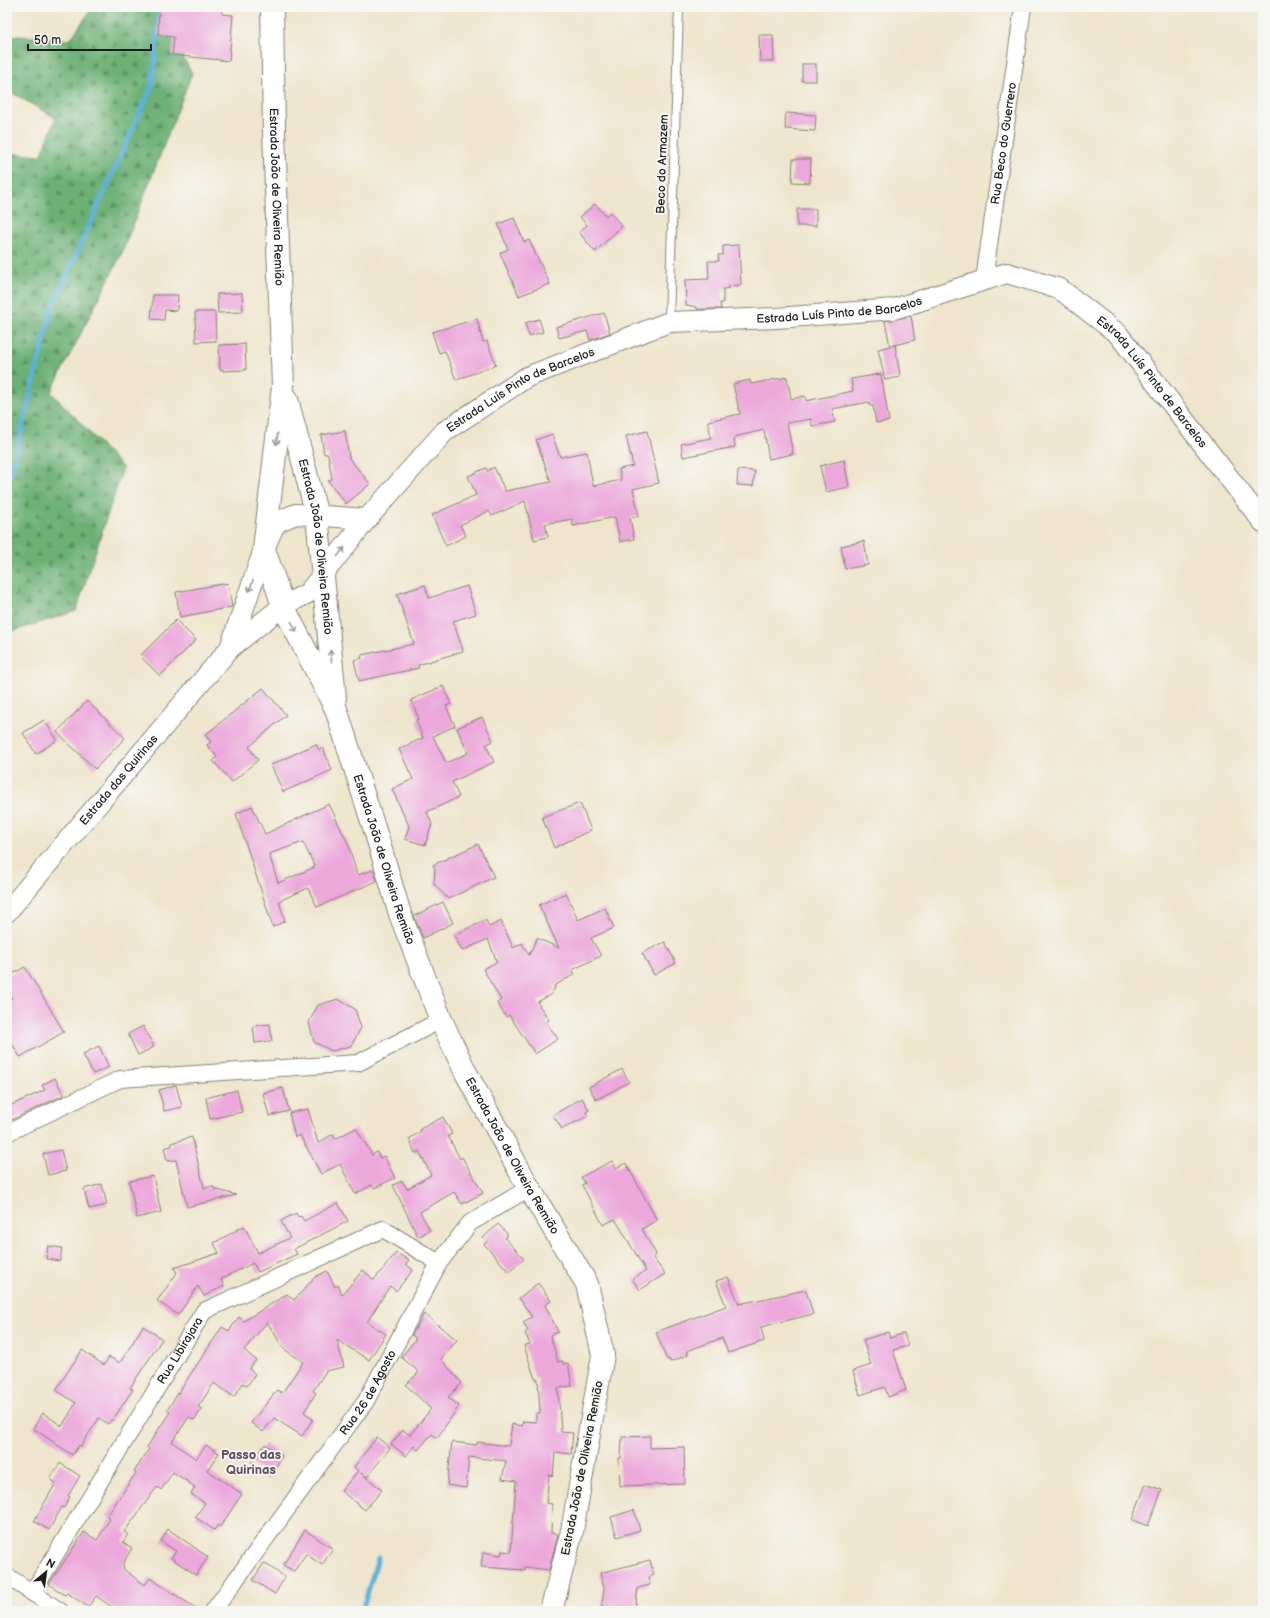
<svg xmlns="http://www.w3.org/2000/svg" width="1270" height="1618" font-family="'Balsamiq Sans',sans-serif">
  <defs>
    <pattern id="forest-firs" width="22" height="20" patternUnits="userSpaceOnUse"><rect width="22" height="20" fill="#6cb074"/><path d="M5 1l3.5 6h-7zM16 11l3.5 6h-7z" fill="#588e5e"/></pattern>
  </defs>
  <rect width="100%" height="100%" fill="#f6f6f2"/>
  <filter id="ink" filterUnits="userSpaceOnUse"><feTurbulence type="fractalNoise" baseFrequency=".025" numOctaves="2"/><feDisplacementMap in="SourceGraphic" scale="8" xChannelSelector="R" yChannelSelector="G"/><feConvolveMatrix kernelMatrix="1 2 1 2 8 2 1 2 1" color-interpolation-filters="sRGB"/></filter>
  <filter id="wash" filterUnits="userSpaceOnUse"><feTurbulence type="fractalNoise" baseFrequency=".012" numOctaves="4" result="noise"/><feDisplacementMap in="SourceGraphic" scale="16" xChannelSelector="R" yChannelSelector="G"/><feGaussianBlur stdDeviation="0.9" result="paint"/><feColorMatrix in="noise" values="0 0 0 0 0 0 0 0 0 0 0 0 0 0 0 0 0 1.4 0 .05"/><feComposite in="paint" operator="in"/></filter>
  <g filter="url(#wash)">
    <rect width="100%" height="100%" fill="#eee5cc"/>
    <polygon fill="url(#forest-firs)" stroke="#446648" points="93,7 154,7 192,73 122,253 51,392 123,468 76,611 7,633 7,153 41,156 56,118 7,90 7,35 70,40"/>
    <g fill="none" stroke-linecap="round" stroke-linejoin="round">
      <g stroke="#5cb1d8" stroke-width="5">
        <polyline points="7,477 11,473 52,308 152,86 160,7"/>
        <polyline points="362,1611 378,1558"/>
      </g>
    </g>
    <g id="blocks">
      <g fill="#eca7db" fill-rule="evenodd">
        <polygon points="159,7 222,7 222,14 233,15 229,61 172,55 174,37 158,35"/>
        <polygon points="759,35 773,35 774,61 760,61"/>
        <rect x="802" y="64" width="14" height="17"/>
        <polygon points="786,113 816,115 815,131 785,129"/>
        <polygon points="793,159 811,159 810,183 792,182"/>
        <polygon points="595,204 606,216 610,212 622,226 595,252 579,232 587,225 580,217"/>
        <rect x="797" y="209" width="19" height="17"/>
        <polygon points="514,218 524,242 529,240 550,284 519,296 500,253 508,249 498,224"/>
        <polygon points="739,245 741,285 728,286 729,288 723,289 723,303 720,303 721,309 697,309 697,307 686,305 685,280 709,279 708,261 719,261 718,255 723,255 723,246"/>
        <polygon points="242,293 243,312 218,313 217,294"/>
        <polygon points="153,295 178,295 177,311 165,310 164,320 151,319"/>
        <polygon points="195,312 215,312 216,341 196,342"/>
        <polygon points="604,313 610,333 590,340 587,331 559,338 556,327"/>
        <polygon points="911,316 915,340 890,346 885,321"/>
        <polygon points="477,319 483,342 487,341 496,365 456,380 445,351 439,353 432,332"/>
        <polygon points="539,319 543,332 529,336 525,323"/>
        <polygon points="245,344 246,370 223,371 223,369 220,370 219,345"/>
        <polygon points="895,345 900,375 900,377 885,380 878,349"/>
        <polygon points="881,374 889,421 876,423 873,406 870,406 869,402 832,409 835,422 812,426 811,419 787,423 793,454 769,459 764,430 734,437 735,447 683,457 681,444 711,438 708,421 740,414 733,384 750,380 751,384 787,377 791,399 805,396 806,401 853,391 851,379"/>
        <polygon points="345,431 349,458 370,484 346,504 328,481 332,479 328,454 324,454 321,435"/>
        <polygon points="647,431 659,483 633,489 639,516 630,518 634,539 620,542 615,517 573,526 572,519 545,524 548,537 534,540 525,501 492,516 489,511 460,525 466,536 446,546 432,515 476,495 468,476 486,468 487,471 494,467 505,491 551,482 536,440 552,434 560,457 587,452 593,486 621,480 619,469 633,466 626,436"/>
        <polygon points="844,460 849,487 826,492 820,466"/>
        <polygon points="738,470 755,471 753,486 737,485"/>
        <polygon points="864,541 868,565 845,569 841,546"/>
        <polygon points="228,583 232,607 180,617 176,592"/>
        <polygon points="425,585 429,598 467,586 476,614 453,621 463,651 418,665 419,668 359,681 354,660 362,658 361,655 414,644 397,594"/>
        <polygon points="176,620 196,640 160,676 140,656"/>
        <polygon points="443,686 451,704 446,706 455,726 433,736 446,763 468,753 457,728 482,717 493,741 486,745 494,762 452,782 459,797 427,812 432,824 425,845 405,839 409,826 392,789 413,779 399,749 423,738 416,720 419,719 411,700"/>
        <polygon points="263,688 286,715 249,747 258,760 232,782 213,761 217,757 207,745 211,742 205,735"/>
        <polygon points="87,701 125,738 95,769 57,732"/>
        <polygon points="44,720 57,740 36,754 23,733"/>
        <polygon points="316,744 319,750 323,748 332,770 283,792 271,765"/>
        <polygon points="580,803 591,830 554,848 542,817"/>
        <path d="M329,804L349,846L357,875L374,870L377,881L317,907L308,888L279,901L285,921L273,927L236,814L252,806L265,834ZM303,842L315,867L278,883L269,854Z"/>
        <polygon points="478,844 494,877 448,899 434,884 435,869 433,865"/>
        <polygon points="566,893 578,920 605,908 614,928 591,938 601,956 572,970 575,974 554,986 555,989 551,992 552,994 537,1002 549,1020 546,1022 558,1039 535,1054 509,1015 506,1017 497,1003 501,1000 483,969 497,962 488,939 462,951 454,935 486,920 489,927 501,921 513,948 522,943 529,955 537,938 559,948 539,905"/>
        <polygon points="443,902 453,923 423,938 414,916"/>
        <polygon points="665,942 676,963 654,975 642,953"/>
        <polygon points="25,967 64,1032 20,1057 7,1035 7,1001 12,998 7,990 7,977"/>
        <polygon points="338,999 355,1009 361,1028 351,1046 332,1051 314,1042 309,1022 318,1005"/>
        <polygon points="270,1024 272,1041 255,1043 253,1026"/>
        <polygon points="143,1026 154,1047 138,1055 128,1034"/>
        <polygon points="99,1046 109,1067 93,1074 83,1054"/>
        <polygon points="622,1069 629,1082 596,1100 589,1087"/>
        <polygon points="55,1078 64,1095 7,1122 7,1107 45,1090 42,1085"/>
        <polygon points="176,1085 182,1107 164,1111 159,1090"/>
        <polygon points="283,1088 289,1111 269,1116 263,1093"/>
        <polygon points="237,1090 242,1112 210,1119 206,1098"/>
        <polygon points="582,1098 589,1110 586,1112 588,1116 562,1129 553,1115"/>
        <polygon points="308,1109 318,1143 333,1134 335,1139 356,1128 372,1155 377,1152 380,1158 384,1156 395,1178 374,1188 372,1185 355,1194 340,1164 321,1174 300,1135 295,1137 289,1113"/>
        <polygon points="443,1117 452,1134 448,1136 460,1159 462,1157 483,1193 462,1204 454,1192 420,1212 430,1230 418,1237 393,1185 402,1181 407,1189 431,1175 419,1151 415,1153 409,1139 421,1131 420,1129"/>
        <polygon points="192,1137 204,1188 213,1186 214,1189 236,1195 187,1207 176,1160 167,1161 164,1148 172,1146 171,1143"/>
        <polygon points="61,1150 66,1171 48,1175 43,1154"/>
        <polygon points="612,1161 616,1168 626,1163 657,1220 642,1229 656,1254 653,1258 665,1274 640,1290 632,1279 646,1271 615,1219 603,1225 582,1185 585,1183 581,1177"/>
        <polygon points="153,1176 161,1212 137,1218 129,1181"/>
        <polygon points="102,1184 107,1205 89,1209 84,1189"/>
        <polygon points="338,1203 348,1221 294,1249 297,1254 258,1272 253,1263 221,1279 224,1286 204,1296 198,1286 178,1315 157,1301 177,1273 174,1268 219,1253 214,1243 244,1226 258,1253 290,1238 281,1221 296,1213 298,1217 301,1216 304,1221"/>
        <polygon points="498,1224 508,1235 505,1238 524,1259 509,1272 484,1244 487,1242 483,1238"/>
        <polygon points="48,1246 62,1248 60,1261 46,1259"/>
        <polygon points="396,1253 409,1260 406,1264 413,1270 396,1291 390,1286 367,1322 386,1334 369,1360 337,1340 344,1367 326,1371 313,1391 316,1393 304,1412 313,1419 302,1436 274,1418 263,1432 251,1423 277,1390 282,1393 303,1362 284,1349 267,1322 244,1350 256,1360 250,1368 250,1370 255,1374 247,1386 243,1383 234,1397 214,1383 198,1407 202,1409 194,1420 189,1417 172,1442 196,1459 206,1445 219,1453 207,1470 242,1494 220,1527 218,1525 214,1530 195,1517 205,1503 191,1494 195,1487 173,1472 161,1490 157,1487 124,1532 128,1534 123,1542 132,1548 122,1565 124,1567 123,1569 145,1585 150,1578 200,1611 118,1611 96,1596 88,1607 67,1593 65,1595 49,1584 84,1532 97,1540 110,1519 107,1516 136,1473 134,1472 149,1449 147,1447 170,1412 167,1410 222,1327 229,1331 239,1317 244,1321 287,1294 294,1300 315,1277 327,1271 335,1287 338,1285 342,1295 363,1270 374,1280"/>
        <polygon points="728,1277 739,1304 806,1290 813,1314 761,1327 764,1341 728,1353 722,1338 687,1351 688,1355 670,1362 669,1359 667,1360 656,1332 726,1306 716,1281"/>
        <polygon points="538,1283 551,1301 545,1305 558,1332 550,1335 558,1362 563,1361 563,1364 568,1363 572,1386 558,1388 561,1432 573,1433 571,1454 555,1452 553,1476 549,1475 546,1503 552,1504 551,1533 558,1534 549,1570 525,1567 525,1570 481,1567 483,1552 501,1555 502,1551 511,1552 516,1481 502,1479 506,1461 469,1457 466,1488 447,1485 452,1442 477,1445 477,1442 509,1446 512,1424 522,1426 523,1421 536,1422 536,1413 540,1413 538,1379 535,1379 524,1346 530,1344 525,1333 528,1331 523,1322 532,1317 519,1298"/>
        <polygon points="424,1314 457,1340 441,1359 462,1383 448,1397 459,1406 437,1438 432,1434 418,1450 414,1446 406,1456 391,1444 403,1430 410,1435 431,1409 406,1385 419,1372 401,1357 416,1339 412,1335"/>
        <polygon points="143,1326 162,1339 130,1388 133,1389 112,1421 111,1420 108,1424 99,1418 81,1446 79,1445 72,1455 33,1428 43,1413 62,1426 76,1403 56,1390 82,1350 104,1365 109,1357 120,1363"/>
        <polygon points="888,1332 890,1338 904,1333 908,1346 893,1350 906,1390 888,1397 885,1387 860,1395 853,1371 871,1365 863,1340"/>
        <polygon points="650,1436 650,1448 684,1447 685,1484 620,1486 619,1458 621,1458 622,1437"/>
        <polygon points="377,1437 390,1448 367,1477 361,1473 382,1490 365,1510 341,1491 358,1471 354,1467"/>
        <polygon points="265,1444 282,1456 270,1477 251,1463"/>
        <polygon points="60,1463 80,1476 68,1496 70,1497 64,1508 62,1507 49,1530 34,1521 56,1483 50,1479"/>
        <polygon points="1146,1484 1162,1490 1148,1526 1132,1520"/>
        <polygon points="634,1510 640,1530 617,1537 611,1517"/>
        <polygon points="168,1529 208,1557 196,1575 171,1558 176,1551 161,1541"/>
        <polygon points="305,1530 333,1549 322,1565 306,1554 294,1571 283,1565"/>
        <polygon points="650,1560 654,1575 648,1577 650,1585 638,1588 635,1611 601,1611 604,1588 600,1573"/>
        <polygon points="264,1563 285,1577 275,1594 253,1580"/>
      </g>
    </g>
  </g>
  <g filter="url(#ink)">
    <use href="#blocks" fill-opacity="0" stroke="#858074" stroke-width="1"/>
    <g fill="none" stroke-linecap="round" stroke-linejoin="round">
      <g stroke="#858074" stroke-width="10">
        <polyline id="service" points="669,322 679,7"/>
      </g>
      <g stroke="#858074" stroke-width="18">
        <g id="minor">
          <path id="s1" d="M984,280L1023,7"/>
          <polyline points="7,1133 120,1079 358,1063 441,1020"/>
          <polyline points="7,1576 60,1611"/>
          <path id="s2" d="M32,1593L204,1311L383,1229L439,1263"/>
          <path id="s3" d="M213,1611L366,1401L439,1263L470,1223L529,1188"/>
        </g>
      </g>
      <g stroke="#858074" stroke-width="22">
        <g id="tertiary">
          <polyline points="230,648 264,549 273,528 279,521 296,514 367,519"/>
          <path id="s4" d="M7,912L230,648L283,606L308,593L367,519L445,431L527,377L669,322L777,318L894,309L1007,273L1060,289L1118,334L1263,522"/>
        </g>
      </g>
      <g stroke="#858074" stroke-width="24">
        <g id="secondary">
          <path id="s5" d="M272,7L274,131L283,386L264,549L283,606L336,709L378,840L400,914L441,1020L465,1071L529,1188L587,1284L603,1355L572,1531L551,1611"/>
          <path id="s6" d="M287,399L317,516L335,698"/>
        </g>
      </g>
      <use href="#service" stroke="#fff" stroke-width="8"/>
      <use href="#minor" stroke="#fff" stroke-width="16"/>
      <use href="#tertiary" stroke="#fff" stroke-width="20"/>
      <use href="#secondary" stroke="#fff" stroke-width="22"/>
    </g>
    <defs><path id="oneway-shaft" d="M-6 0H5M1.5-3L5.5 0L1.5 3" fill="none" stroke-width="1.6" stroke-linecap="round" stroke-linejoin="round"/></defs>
    <g stroke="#999">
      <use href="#oneway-shaft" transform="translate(277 439) rotate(97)"/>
      <use href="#oneway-shaft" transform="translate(341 552) rotate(-52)"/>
      <use href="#oneway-shaft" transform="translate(251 586) rotate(109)"/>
      <use href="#oneway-shaft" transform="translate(294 627) rotate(63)"/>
      <use href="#oneway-shaft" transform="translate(331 656) rotate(-95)"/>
    </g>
  </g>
  <g text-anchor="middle" stroke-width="4" stroke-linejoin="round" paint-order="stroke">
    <g font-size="12" fill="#1c1c1c" stroke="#f6f6f2">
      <text dy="4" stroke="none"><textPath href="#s1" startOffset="138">Rua Beco do Guerrero</textPath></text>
      <text transform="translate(662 164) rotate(-88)" y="4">Beco do Armazem</text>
      <text dy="4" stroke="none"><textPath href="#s5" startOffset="190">Estrada João de Oliveira Remião</textPath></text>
      <text dy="4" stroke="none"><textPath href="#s4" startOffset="1075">Estrada Luís Pinto de Barcelos</textPath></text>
      <text dy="4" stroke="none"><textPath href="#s4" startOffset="1435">Estrada Luís Pinto de Barcelos</textPath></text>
      <text dy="4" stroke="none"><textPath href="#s4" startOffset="740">Estrada Luís Pinto de Barcelos</textPath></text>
      <text dy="4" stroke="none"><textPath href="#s6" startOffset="151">Estrada João de Oliveira Remião</textPath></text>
      <text dy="4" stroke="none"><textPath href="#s4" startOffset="173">Estrada das Quirinas</textPath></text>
      <text dy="4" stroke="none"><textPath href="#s5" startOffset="877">Estrada João de Oliveira Remião</textPath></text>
      <text dy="4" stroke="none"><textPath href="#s5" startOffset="1201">Estrada João de Oliveira Remião</textPath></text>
      <text dy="4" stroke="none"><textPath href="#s2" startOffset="284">Rua Libirajara</textPath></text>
      <text dy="4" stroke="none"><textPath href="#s3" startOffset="268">Rua 26 de Agosto</textPath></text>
      <text transform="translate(582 1468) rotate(-79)" y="4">Estrada João de Oliveira Remião</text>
    </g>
    <g font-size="13" font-weight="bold" fill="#654d5f" stroke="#f6f6f2">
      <text x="251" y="1459">Passo das<tspan x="251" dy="15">Quirinas</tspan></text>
    </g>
  </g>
  <rect width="1270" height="1618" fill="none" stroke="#f6f6f2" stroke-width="24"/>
  <g transform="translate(46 1572) rotate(29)" stroke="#f6f6f2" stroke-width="3" paint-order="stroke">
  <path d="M0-3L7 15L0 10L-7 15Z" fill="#1c1c1c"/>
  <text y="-6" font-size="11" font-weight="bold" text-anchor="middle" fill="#1c1c1c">N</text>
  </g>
  <path d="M28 44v6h123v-6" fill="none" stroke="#1c1c1c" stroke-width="2"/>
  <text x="34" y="44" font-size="12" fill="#1c1c1c" stroke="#f6f6f2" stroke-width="3" paint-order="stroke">50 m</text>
</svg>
